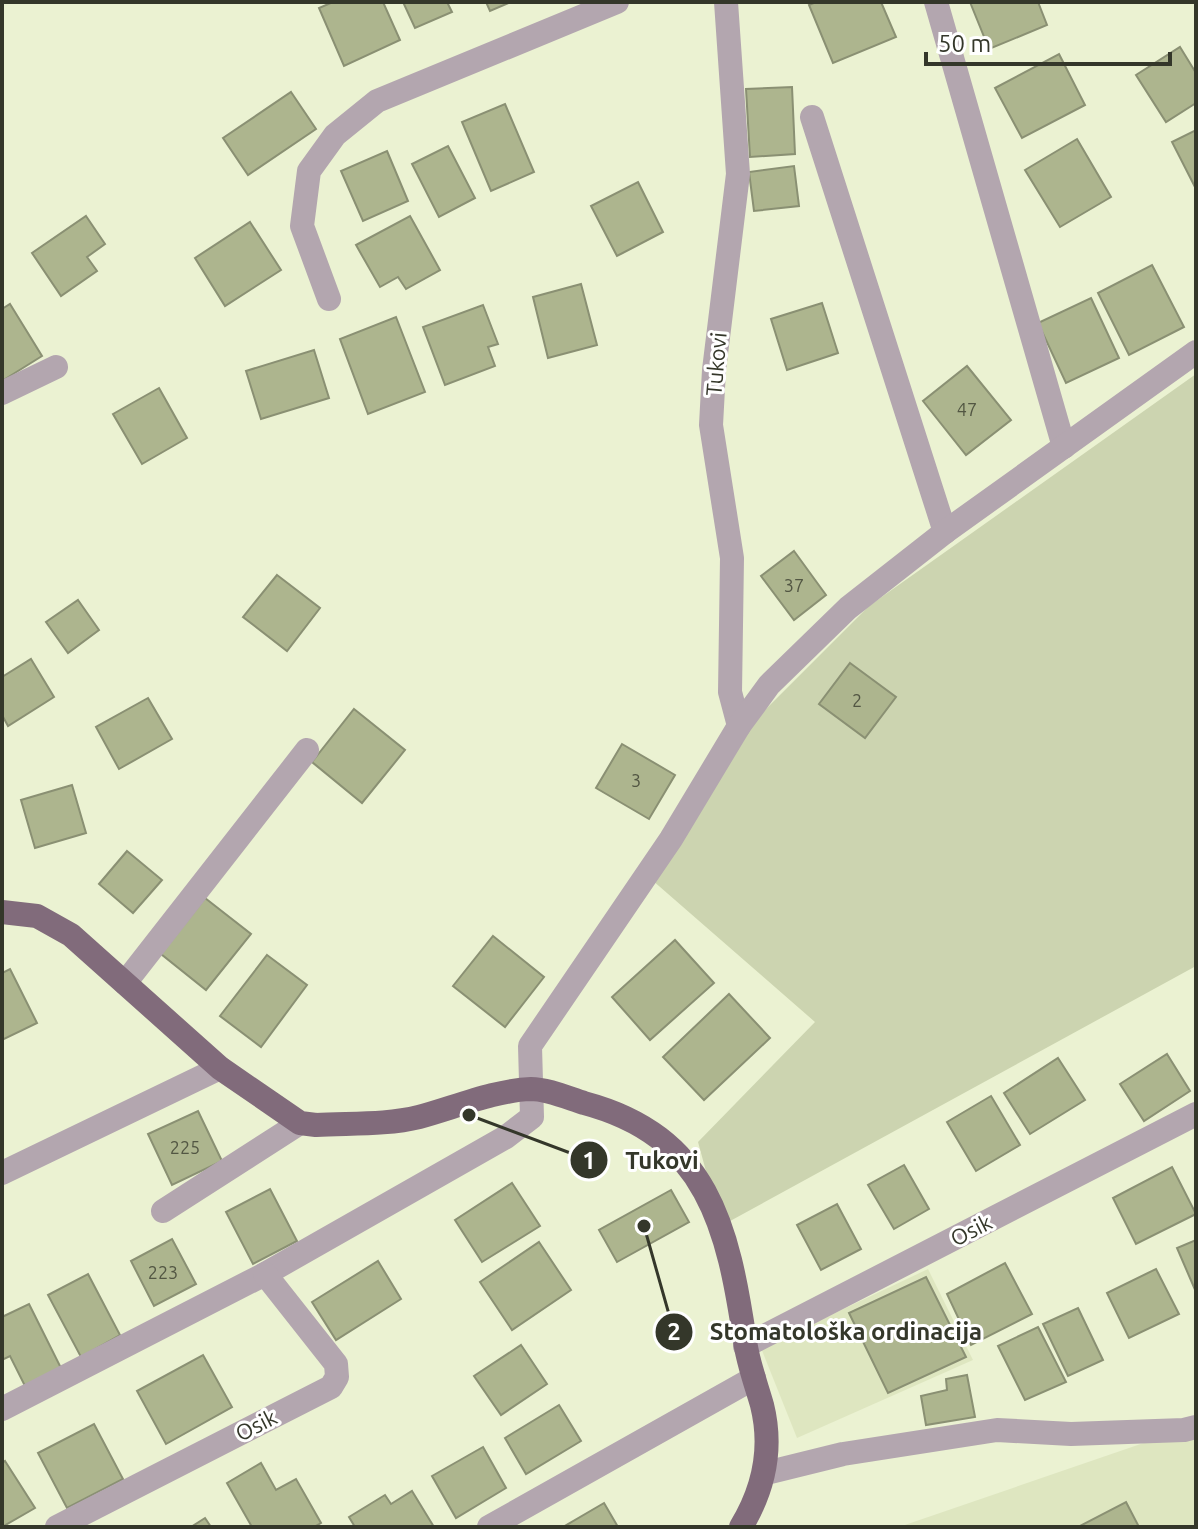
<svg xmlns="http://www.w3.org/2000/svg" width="1198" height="1529" font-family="Ubuntu,sans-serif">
  <rect width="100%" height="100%" fill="#ebf2d2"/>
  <g fill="#dee6c0">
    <polygon points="928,1269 973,1360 797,1438 761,1348"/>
    <polygon points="1196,1425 1196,1527 899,1527"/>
  </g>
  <polygon fill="#ccd4b0" points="1196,374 1196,966 721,1226 698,1142 815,1022 644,873 762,713 869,606"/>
  <g fill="#adb58e" stroke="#8a9073" stroke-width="2">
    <polygon points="333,2 383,2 400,40 344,66 319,8"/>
    <polygon points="403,2 447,2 452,12 415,28"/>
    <polygon points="486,2 511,2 490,11"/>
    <polygon points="816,2 881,2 896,37 833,63 809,5"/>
    <polygon points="970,2 1038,2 1047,25 989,49"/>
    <polygon points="1180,47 1196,73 1196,103 1166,122 1136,75"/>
    <polygon points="1059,54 1085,105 1022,138 995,88"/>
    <polygon points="792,87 795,154 750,157 746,89"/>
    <polygon points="291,92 316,129 248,175 223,138"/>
    <polygon points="505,104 534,172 491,191 462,122"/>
    <polygon points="1196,130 1196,189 1172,142"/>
    <polygon points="1077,139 1111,197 1060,227 1025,170"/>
    <polygon points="448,146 475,198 439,217 412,164"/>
    <polygon points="387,151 408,201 363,221 341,171"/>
    <polygon points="794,166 799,206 754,211 749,172"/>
    <polygon points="638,182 663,232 617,256 591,206"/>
    <polygon points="86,216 105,244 87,257 97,271 61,296 32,253"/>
    <polygon points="410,216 440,270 406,289 398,277 380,287 356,245"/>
    <polygon points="250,222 281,270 225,306 195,258"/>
    <polygon points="1152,265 1184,327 1129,355 1098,293"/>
    <polygon points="581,284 597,345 548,358 533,297"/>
    <polygon points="1091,298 1119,358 1066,383 1038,323"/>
    <polygon points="822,303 838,353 787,370 771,319"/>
    <polygon points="10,304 42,356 2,381 2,309"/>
    <polygon points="483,305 498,344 488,347 495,366 445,385 423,327"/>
    <polygon points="396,317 425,392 368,414 340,339"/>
    <polygon points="314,350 329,398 261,419 246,371"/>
    <polygon points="967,366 1011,420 966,455 923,401"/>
    <polygon points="159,388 187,438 142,464 113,414"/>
    <polygon points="794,551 826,595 794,620 761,576"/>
    <polygon points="277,575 320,608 287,651 243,617"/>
    <polygon points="78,600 99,630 68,653 46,622"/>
    <polygon points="31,659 54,697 8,726 2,715 2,677"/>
    <polygon points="850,663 896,697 865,738 819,704"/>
    <polygon points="148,698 172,739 119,769 96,727"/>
    <polygon points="354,709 405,750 362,803 312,762"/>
    <polygon points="622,744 675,775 649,819 596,788"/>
    <polygon points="72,785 86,833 35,848 21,800"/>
    <polygon points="127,851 162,880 133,913 99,884"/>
    <polygon points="205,898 251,934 206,990 161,954"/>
    <polygon points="493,936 544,977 505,1027 453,986"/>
    <polygon points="675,940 714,983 650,1040 612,997"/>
    <polygon points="267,955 307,985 261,1047 220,1016"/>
    <polygon points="10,969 37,1023 2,1040 2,973"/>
    <polygon points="729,994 770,1038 704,1100 663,1057"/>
    <polygon points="1167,1054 1190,1091 1144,1121 1120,1084"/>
    <polygon points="1058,1058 1085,1100 1030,1134 1004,1093"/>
    <polygon points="991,1096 1020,1145 976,1171 947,1122"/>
    <polygon points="198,1111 222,1161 172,1185 148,1134"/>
    <polygon points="904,1165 929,1209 894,1229 868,1185"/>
    <polygon points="1172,1167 1196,1214 1136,1244 1113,1198"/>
    <polygon points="512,1183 540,1226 482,1262 455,1220"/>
    <polygon points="270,1189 297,1241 253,1264 226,1212"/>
    <polygon points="671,1190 689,1222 617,1262 599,1230"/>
    <polygon points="837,1204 861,1249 821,1270 797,1225"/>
    <polygon points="172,1239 196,1284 154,1306 131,1261"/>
    <polygon points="1196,1240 1196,1292 1177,1248"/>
    <polygon points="539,1242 571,1290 512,1330 480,1282"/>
    <polygon points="378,1261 401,1299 336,1340 312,1302"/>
    <polygon points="1005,1263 1032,1314 971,1345 947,1294"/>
    <polygon points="1156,1269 1179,1314 1129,1338 1107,1293"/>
    <polygon points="88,1274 120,1335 81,1357 48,1295"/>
    <polygon points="926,1277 966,1357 888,1393 849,1313"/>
    <polygon points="29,1304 61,1368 25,1386 10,1356 2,1360 2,1317"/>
    <polygon points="1078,1308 1103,1360 1068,1376 1043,1324"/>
    <polygon points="1038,1327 1066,1382 1025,1400 998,1346"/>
    <polygon points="521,1345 547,1384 501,1415 474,1376"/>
    <polygon points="203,1355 232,1407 166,1444 137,1391"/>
    <polygon points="967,1375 975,1417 926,1425 921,1396 947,1390 946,1379"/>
    <polygon points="559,1405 581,1441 526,1474 505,1438"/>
    <polygon points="94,1424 123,1479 67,1508 38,1453"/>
    <polygon points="483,1447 506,1488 456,1518 432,1476"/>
    <polygon points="5,1461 35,1508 2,1527 2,1463"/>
    <polygon points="261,1463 276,1490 296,1479 321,1523 314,1527 252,1527 227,1483"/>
    <polygon points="412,1491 434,1527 355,1527 349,1517 385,1495 391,1504"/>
    <polygon points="1126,1502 1139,1527 1078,1527"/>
    <polygon points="604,1503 618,1527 563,1527"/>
    <polygon points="205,1518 211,1527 191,1527"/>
  </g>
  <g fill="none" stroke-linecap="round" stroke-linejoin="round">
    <g stroke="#b3a6af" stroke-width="24">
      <polyline points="726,2 738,174 714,370 711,425 732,558 730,692 739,726"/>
      <polyline points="936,2 1064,447"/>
      <polyline points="812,117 945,532"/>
      <polyline points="329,299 302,226 309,171 335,135 377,101 617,2"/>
      <polyline points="2,393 56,367"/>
      <polyline points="125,983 307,750"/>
      <polyline points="2,1173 220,1068"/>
      <polyline points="163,1211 300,1123"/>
      <polyline points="745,1346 1196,1114"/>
      <polyline points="2,1409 265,1274 506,1137 532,1117 530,1046 671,839 739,726 769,685 848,608 945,532 1196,352"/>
      <polyline points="766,1473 843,1454 997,1430 1071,1434 1184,1430 1196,1427"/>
      <polyline points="57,1527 331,1387 337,1377 336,1364 265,1274"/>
      <polyline points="489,1527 754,1378"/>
    </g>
    <path stroke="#816b7b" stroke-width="24" d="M2,912L37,916L71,935L220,1068L300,1123L316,1125C349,1123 387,1125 419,1117C453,1108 496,1090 531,1089C547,1089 568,1098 584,1103C708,1136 728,1227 745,1341C748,1363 756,1384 762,1405C773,1449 764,1489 741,1527"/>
  </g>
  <g text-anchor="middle" stroke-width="6" stroke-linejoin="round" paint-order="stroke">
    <g font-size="18" fill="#525643">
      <text x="967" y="416">47</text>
      <text x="794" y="592">37</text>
      <text x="857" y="707">2</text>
      <text x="636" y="787">3</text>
      <text x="185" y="1154">225</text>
      <text x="163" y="1279">223</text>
    </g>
    <g font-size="22" fill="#34372a" stroke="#fff">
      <text transform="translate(716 364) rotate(-85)" y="8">Tukovi</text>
      <text transform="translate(971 1230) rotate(-27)" y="8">Osik</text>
      <text transform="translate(256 1425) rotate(-27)" y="8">Osik</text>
    </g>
  </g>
  <path fill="none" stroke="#34372a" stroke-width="3" d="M469 1115L589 1160M644 1226L674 1332"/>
  <g fill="#34372a" stroke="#fff" stroke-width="3">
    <circle cx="469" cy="1115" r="8"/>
    <circle cx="644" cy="1226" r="8"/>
    <circle cx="589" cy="1160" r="20"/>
    <circle cx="674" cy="1332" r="20"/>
  </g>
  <g font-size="24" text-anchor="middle" font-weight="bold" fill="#fff">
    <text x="589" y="1169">1</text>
    <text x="674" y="1340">2</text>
  </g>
  <g font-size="24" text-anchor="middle" font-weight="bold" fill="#34372a" stroke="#fff" stroke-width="6" stroke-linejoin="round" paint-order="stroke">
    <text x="662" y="1169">Tukovi</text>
    <text x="846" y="1340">Stomatološka ordinacija</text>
  </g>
  <rect width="1198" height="1529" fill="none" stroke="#34372a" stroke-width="8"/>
  <path d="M926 52v12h244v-12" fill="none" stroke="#34372a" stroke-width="4"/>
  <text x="938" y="52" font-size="24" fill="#34372a" stroke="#ffffff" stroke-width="6" paint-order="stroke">50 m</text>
</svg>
